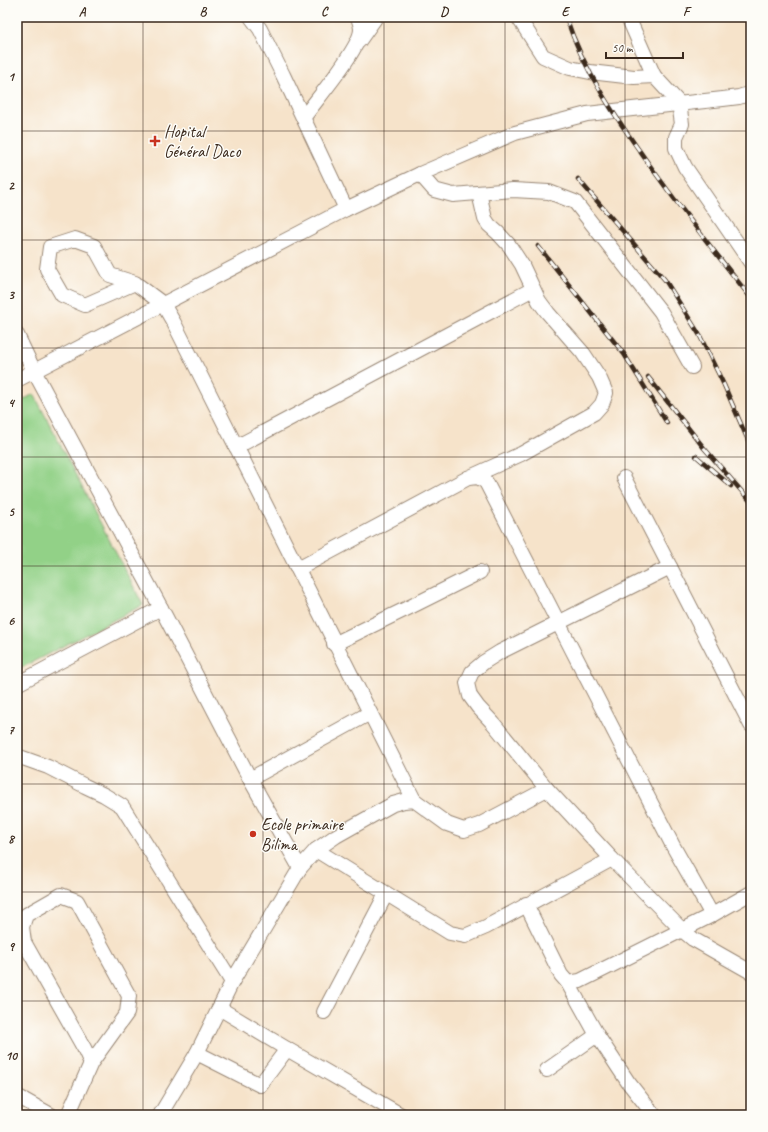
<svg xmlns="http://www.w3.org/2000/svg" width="768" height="1132" font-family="Caveat,sans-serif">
  <rect width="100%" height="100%" fill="#fdfcf7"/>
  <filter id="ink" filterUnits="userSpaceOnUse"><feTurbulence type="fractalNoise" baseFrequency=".025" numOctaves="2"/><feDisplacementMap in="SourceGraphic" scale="8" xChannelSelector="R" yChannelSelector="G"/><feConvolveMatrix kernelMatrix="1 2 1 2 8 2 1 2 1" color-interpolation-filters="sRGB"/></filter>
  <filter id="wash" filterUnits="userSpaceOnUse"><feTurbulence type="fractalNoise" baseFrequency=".012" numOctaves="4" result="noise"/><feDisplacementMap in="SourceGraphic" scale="16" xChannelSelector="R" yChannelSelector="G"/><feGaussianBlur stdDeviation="0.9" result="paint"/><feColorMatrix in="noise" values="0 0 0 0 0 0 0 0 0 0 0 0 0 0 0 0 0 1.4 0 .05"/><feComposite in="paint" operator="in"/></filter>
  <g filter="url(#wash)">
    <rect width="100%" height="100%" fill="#f6e3ca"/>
    <polygon fill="#92d187" stroke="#667e52" points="34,394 143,605 17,670 17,403"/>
  </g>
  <g filter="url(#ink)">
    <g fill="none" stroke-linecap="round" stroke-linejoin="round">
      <g stroke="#988674" stroke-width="16">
        <g id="minor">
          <polyline points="251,17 260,29 283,75 346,209"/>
          <polyline points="518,17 543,56 570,68 590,72 634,77 654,76 679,103 682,124 676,137 676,148 685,167 751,263"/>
          <polyline points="628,17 654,76"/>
          <polyline points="359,41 376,17"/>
          <path d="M304,117C316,100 361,48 361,29C361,25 359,21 358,17"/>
          <polyline points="420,174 434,190 453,195 513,190 549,192 575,202 661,312 692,367"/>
          <path d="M135,283L110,275L94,246L75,239L50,247L47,269L62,295L85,305L135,283L163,304L174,323C254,483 334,642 414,800"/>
          <polyline points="17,335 34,371 161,608 250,779 300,868"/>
          <polyline points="17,380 346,209 420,174 515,133 587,114 723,99 739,97 751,93"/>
          <polyline points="236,447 533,289"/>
          <polyline points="468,478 521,454 594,413 602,404 606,393 599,377 583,353 548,313 539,301 522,265 509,245 498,233 489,225 485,219 479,193"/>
          <polyline points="624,478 670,567"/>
          <polyline points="298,569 468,478 478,477 486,482 673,846 712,915"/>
          <polyline points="334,644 412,606 480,572"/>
          <polyline points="17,684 161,608"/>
          <polyline points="751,725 670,567 500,652 484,662 472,672 467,683 470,696 478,707 493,723 547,789 612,859 681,929 693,939 751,972"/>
          <polyline points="17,756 48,767 85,786 104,795 122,806 232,982"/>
          <polyline points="250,779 370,713"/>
          <polyline points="316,850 450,933 465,936 486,927 612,859"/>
          <polyline points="526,904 561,975 568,983 580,981 712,915 751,893"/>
          <polyline points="568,983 597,1035 628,1082 654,1115"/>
          <polyline points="219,1008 287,1049 401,1115"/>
          <polyline points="324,1012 386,894"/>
          <polyline points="197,1053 260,1085 287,1049"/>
          <polyline points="547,1070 597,1035"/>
          <polyline points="17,1096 51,1115"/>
          <polyline points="68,1115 91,1063 84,1048 24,942 22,927 26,915 61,895 77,901 129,996 127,1013 91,1063"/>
          <polyline points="160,1115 197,1053 232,982 300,868 316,850 336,836 359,823 393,804 404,801 414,800 447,824 464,830 479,825 547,789"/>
        </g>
      </g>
      <use href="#minor" stroke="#fff" stroke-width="14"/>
      <g stroke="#3b2a1e" stroke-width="4.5">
        <g id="rail">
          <path d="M566,17C584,72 618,121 651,167C683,212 717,255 751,298"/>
          <polyline points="578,179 665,280 699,334 724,385 751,447"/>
          <polyline points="538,246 624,354 667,423"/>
          <polyline points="648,377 704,448 751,502"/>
          <polyline points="696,456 731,486"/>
        </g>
      </g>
      <use href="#rail" stroke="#fdfcf7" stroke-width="3" stroke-dasharray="9" stroke-linecap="butt"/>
    </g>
  </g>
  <path fill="none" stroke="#3b2a1e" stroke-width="1" stroke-opacity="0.55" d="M143,17V1115M263,17V1115M384,17V1115M505,17V1115M625,17V1115M17,131H751M17,240H751M17,348H751M17,457H751M17,566H751M17,675H751M17,784H751M17,892H751M17,1001H751"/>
  <g fill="#c8321e" stroke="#fdfcf7" stroke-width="1.5">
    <path d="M153 135h4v4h4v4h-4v4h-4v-4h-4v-4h4z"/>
    <circle cx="253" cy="834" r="4"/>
  </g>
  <g text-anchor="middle" stroke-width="3" stroke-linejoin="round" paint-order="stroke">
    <g font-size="17" fill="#3b2a1e" stroke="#fdfcf7" text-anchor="start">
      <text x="164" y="137">Hopital<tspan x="164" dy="20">Général Daco</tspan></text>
      <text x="261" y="830">Ecole primaire<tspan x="261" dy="20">Bilima</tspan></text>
    </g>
  </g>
  <rect width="768" height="1132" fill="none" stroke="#fdfcf7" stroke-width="44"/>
  <path d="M606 52v6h77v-6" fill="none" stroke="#3b2a1e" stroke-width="2"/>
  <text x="612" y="52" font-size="12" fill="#3b2a1e" stroke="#fdfcf7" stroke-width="3" paint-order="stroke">50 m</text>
  <rect x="22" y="22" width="724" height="1088" fill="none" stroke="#3b2a1e" stroke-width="1.5"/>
  <g font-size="13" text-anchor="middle" font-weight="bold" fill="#3b2a1e">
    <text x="82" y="16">A</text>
    <text x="203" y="16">B</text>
    <text x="324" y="16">C</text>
    <text x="444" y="16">D</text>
    <text x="565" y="16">E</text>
    <text x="686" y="16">F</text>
    <text x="11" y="81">1</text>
    <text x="11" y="190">2</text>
    <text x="11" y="299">3</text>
    <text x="11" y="407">4</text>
    <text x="11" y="516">5</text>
    <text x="11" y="625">6</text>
    <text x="11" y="734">7</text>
    <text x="11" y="843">8</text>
    <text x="11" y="951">9</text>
    <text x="11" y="1060">10</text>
  </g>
</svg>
